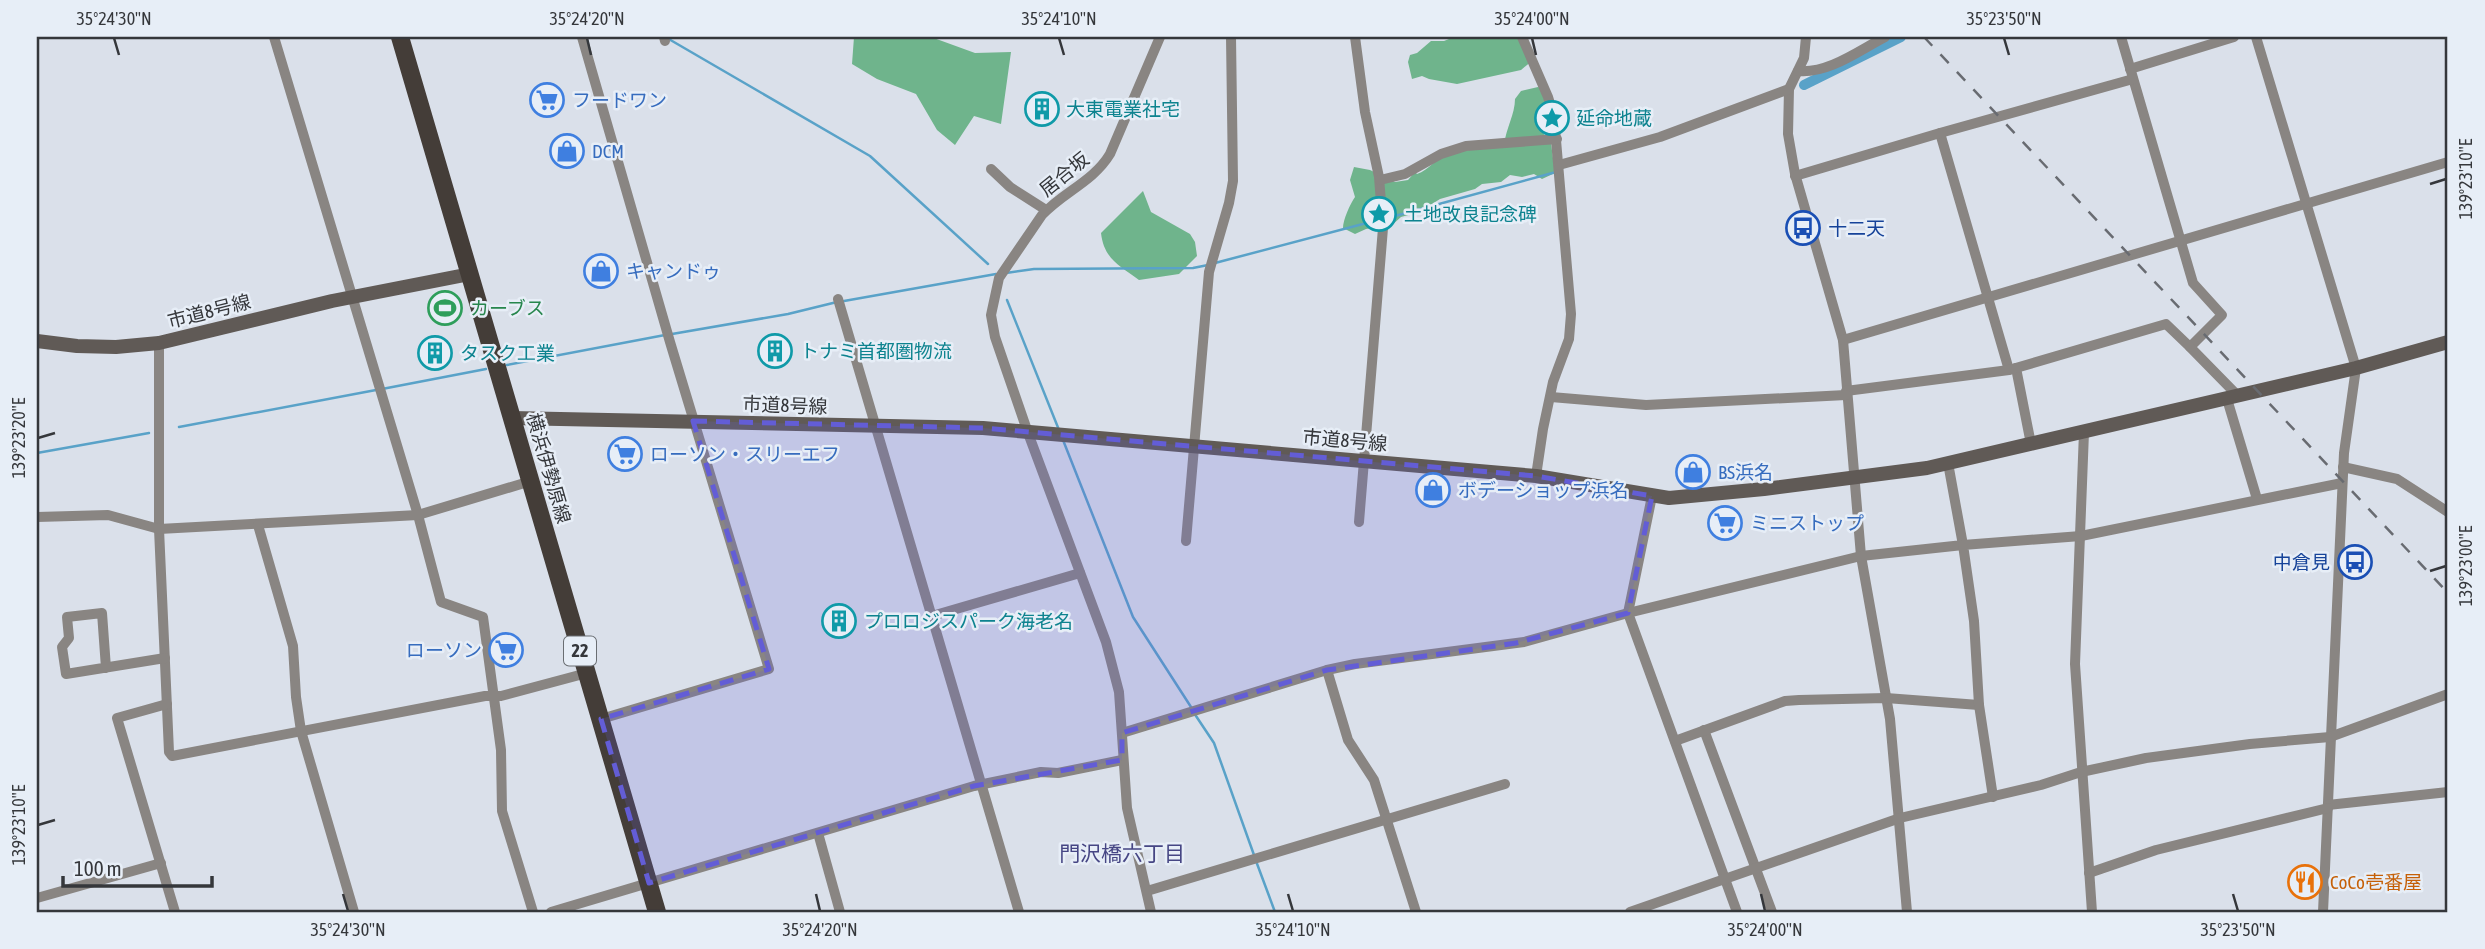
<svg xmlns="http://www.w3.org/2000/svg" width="2485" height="949" font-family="'Asap Condensed','Noto Sans JP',sans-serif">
  <rect width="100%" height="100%" fill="#dae0ea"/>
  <g fill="#6fb48c">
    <polygon points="854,37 931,37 975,53 1011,52 1001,124 974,116 955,145 937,130 916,94 877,79 852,64"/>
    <polygon points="1454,37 1525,37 1533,60 1521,70 1457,84 1429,79 1422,76 1412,79 1408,62 1410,55 1417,53 1431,41 1444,41"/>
    <path d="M1538,87L1541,88L1554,133L1550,136L1549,120L1543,121L1539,128L1551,143L1555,173L1542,179L1534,174L1522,177L1510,175L1501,182L1482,184L1475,189L1440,199L1419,212L1401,217L1392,225L1366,229L1355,234L1343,228C1343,220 1350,204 1355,197L1350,180L1354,167L1370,170L1395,182L1408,180L1415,172L1417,174C1429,170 1436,158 1448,153L1504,145C1506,128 1515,114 1515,99L1521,91Z"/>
    <path d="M1143,191L1151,212L1190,234L1195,242L1197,256L1179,274L1139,280C1119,265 1104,259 1101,233Z"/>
  </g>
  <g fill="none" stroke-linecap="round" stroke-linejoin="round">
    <g stroke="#59a2c8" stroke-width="2.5">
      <polyline points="667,38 870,156 988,264"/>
      <polyline points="1384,219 1556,172"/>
      <polyline points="1215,263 1378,220"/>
      <polyline points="1006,273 1034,269 1193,268 1208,265"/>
      <polyline points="1007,300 1059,430"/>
      <polyline points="844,301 996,274"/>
      <polyline points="672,334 788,314 837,302"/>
      <polyline points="507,365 665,335"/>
      <polyline points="382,389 486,369"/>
      <polyline points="179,427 376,390"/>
      <polyline points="1063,440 1133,617 1191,707"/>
      <polyline points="37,453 149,433"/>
      <polyline points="1194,713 1214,743 1254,855"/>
      <polyline points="1256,861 1275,912"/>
    </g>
    <polyline stroke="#59a2c8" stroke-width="10" points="1804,85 1901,37"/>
    <g stroke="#898582" stroke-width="10">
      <polyline points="274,37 418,515 441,602 483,617 501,750 502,811 533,912"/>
      <polyline points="582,37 670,342 769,669 601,719"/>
      <polyline points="664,37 665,41"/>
      <polyline points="1355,37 1365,112 1379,177 1383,228 1359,522"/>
      <polyline points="1522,37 1548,97 1554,117 1571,314 1569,339 1553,382 1543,429 1536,476"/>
      <polyline points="1806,37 1804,58 1789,89 1788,134 1795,174 1843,340 1861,556 1890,719 1907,912"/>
      <polyline points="2121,37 2193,283 2222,315 2190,347 2238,396"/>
      <polyline points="2256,37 2356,368 2344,453 2323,912"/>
      <polyline points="2130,69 2234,37"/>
      <path d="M1798,71C1828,74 1858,51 1885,37"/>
      <polyline points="1940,133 2009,370"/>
      <polyline points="1559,165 1660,137 1789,89"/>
      <polyline points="991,169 1010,187 1046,210"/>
      <polyline points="1795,176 1940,133 2133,79"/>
      <polyline points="1380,180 1405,174 1441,154 1466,146 1557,139"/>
      <polyline points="838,299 1019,912"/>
      <polyline points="1843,340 2448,162"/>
      <polyline points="159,343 159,529 169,752 172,756 485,696 501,696 587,673"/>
      <polyline points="2016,368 2031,444"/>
      <polyline points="1846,391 2009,370 2166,324 2190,347"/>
      <polyline points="1551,397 1646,405 1846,395"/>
      <polyline points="2227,399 2257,499"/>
      <polyline points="2084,432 2075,664 2092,912"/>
      <polyline points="2343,467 2397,479 2448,512"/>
      <polyline points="1652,496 1628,613 1737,912"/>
      <polyline points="37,517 108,515 159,529 418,515 531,481"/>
      <polyline points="258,525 293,646 296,697 301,731 354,912"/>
      <polyline points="1186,541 1209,272 1229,203 1233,181 1231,37"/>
      <polyline points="932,616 1080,573"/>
      <polyline points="106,668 102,613 67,617 69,638 62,647 66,674 165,658"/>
      <polyline points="1327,670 1348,740 1374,780 1416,912"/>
      <polyline points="167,704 117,718 175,912"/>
      <polyline points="1704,730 1772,912"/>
      <polyline points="1122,733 1327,670 1355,664 1524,642 1628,613 1861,556 1963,545 1948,463"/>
      <polyline points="1675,741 1785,701 1799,700 1886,698 1979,705"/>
      <polyline points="1993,797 1979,705 1974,621 1963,545 2081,536 2342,483"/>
      <polyline points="2328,805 2448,792"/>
      <polyline points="818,833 840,912"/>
      <polyline points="2089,873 2156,850 2328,808"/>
      <polyline points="1147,891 1505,784"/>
      <polyline points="37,898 161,863"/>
      <polyline points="551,912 974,786 1041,772 1058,773 1122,760"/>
      <path d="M1151,912L1127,808L1119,692L1106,642L1028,433L995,337L991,315L999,278L1042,215C1063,192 1093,182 1110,154L1160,37"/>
      <polyline points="1630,912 1900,818 2041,785 2081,772 2146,758 2250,744 2330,737 2448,694"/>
    </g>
    <g stroke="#605a56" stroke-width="14">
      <polyline points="37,341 77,346 116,347 159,343 332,301 470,274"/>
      <polyline points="512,418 983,428 1536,476 1669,498 1764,489 1927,468 2356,368 2448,342"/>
    </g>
    <polyline stroke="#443d38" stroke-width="18" points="400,37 657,912"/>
    <polyline stroke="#686b71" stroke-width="2.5" stroke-dasharray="12 12" stroke-linecap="butt" points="1924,37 2448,593"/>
  </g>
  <path fill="#635dd6" fill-opacity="0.2" stroke="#635dd6" stroke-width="5" stroke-dasharray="14 9" stroke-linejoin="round" d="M693,421L983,428L1536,476L1652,496L1628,613L1516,643L1327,670L1122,733V760L974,786L649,883L601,719L769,669Z"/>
  <path fill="none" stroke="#35373b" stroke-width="2.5" d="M114,38L119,55M587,38L591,55M1059,38L1064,55M1532,38L1536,55M2004,38L2009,55M2430,184L2446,179M38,438L55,433M2430,571L2446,566M38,825L55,820M343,894L348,911M816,894L820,911M1288,894L1293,911M1761,894L1765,911M2233,894L2238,911"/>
  <defs>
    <g id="supermarket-ring" transform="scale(1.75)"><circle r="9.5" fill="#e7eef7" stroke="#3f7fe0" stroke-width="1.5"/><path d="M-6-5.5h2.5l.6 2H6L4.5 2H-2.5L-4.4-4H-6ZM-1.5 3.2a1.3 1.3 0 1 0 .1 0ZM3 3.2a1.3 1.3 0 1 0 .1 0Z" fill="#3f7fe0"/></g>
    <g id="building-ring" transform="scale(1.75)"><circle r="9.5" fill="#e7eef7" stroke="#0f9aa8" stroke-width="1.5"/><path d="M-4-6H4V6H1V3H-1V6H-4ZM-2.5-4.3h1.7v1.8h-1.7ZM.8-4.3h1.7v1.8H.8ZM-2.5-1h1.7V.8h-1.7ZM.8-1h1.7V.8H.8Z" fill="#0f9aa8"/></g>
    <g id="sight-ring" transform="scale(1.75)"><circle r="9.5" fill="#e7eef7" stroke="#0f9aa8" stroke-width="1.5"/><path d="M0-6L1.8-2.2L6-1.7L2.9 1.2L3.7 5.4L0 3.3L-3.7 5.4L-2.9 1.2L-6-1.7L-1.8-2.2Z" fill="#0f9aa8"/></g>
    <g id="shop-ring" transform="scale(1.75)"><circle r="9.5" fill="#e7eef7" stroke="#3f7fe0" stroke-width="1.5"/><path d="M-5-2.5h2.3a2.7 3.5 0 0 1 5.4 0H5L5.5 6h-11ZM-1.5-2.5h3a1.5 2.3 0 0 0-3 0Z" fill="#3f7fe0"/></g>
    <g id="bus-ring" transform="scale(1.75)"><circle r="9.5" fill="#e7eef7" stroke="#1a4fb4" stroke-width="1.5"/><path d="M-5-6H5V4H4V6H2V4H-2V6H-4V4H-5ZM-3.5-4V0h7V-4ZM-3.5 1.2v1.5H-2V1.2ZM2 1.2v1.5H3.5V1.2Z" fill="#1a4fb4"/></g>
    <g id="stadium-ring" transform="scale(1.75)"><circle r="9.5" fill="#e7eef7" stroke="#2e9e5b" stroke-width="1.5"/><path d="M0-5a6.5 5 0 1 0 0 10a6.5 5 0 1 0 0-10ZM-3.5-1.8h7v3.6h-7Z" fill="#2e9e5b"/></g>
    <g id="restaurant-ring" transform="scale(1.75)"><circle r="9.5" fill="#e7eef7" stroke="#e8710a" stroke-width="1.5"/><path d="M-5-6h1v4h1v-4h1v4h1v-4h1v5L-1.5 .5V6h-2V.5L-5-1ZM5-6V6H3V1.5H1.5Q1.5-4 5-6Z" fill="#e8710a"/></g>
  </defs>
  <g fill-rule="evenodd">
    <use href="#supermarket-ring" x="547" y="100"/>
    <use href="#building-ring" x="1042" y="109"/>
    <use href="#sight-ring" x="1552" y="118"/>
    <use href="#shop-ring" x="567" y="151"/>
    <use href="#sight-ring" x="1379" y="214"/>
    <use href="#bus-ring" x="1803" y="228"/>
    <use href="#shop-ring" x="601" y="271"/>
    <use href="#stadium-ring" x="445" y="308"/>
    <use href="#building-ring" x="775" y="351"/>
    <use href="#building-ring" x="435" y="353"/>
    <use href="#supermarket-ring" x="625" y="454"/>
    <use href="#shop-ring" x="1693" y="472"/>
    <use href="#shop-ring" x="1433" y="490"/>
    <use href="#supermarket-ring" x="1725" y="523"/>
    <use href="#bus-ring" x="2355" y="562"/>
    <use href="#building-ring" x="839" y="621"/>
    <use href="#supermarket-ring" x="506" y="650"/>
    <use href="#restaurant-ring" x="2305" y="882"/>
  </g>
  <g text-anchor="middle" stroke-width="5" stroke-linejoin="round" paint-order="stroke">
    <rect fill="#e7eef7" stroke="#6a6e73" stroke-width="2" x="564" y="636.5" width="32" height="29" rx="5"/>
    <g font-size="18" font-weight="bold" fill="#35373b">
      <text x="580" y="657">22</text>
    </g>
    <g font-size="19" fill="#366cbe" stroke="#e7eef7" text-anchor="start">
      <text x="572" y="107">フードワン</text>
      <text x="592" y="158">DCM</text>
      <text x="626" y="278">キャンドゥ</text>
      <text x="650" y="461">ローソン・スリーエフ</text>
      <text x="1718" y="479">BS浜名</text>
      <text x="1458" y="497">ボデーショップ浜名</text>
      <text x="1750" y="530">ミニストップ</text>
      <text x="482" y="657" text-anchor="end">ローソン</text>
    </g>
    <g font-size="19" fill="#0d838f" stroke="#e7eef7" text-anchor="start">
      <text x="1066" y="116">大東電業社宅</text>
      <text x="1576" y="125">延命地蔵</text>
      <text x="1404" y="221">土地改良記念碑</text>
      <text x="800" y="358">トナミ首都圏物流</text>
      <text x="460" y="360">タスク工業</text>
      <text x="864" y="628">プロロジスパーク海老名</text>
    </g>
    <g font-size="19" fill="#35373b" stroke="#e7eef7">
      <text transform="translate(1064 174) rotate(-39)" y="7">居合坂</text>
      <text transform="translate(209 311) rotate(-14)" y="7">市道8号線</text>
      <text transform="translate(785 405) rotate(2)" y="7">市道8号線</text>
      <text transform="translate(1345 440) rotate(5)" y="7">市道8号線</text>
      <text transform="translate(549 468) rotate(74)" y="7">横浜伊勢原線</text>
    </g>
    <g font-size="19" fill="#164399" stroke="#e7eef7" text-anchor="start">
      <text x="1828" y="235">十二天</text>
      <text x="2330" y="569" text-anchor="end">中倉見</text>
    </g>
    <g font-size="19" fill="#27864d" stroke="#e7eef7" text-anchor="start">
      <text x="470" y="315">カーブス</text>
    </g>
    <g font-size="19" fill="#c56008" stroke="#e7eef7" text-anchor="start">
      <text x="2330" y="889">CoCo壱番屋</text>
    </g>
    <g font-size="21" fill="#464684" stroke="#e7eef7">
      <text x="1122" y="861">門沢橋六丁目</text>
    </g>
  </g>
  <rect width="2485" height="949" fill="none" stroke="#e7eef7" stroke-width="77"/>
  <path d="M63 876v10h149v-10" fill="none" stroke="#35373b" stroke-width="3.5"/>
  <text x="74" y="876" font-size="21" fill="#35373b" stroke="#e7eef7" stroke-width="5" paint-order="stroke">100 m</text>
  <rect x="38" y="38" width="2408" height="873" fill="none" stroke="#35373b" stroke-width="2.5"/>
  <g font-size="18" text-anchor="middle" fill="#35373b">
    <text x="114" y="25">35°24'30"N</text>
    <text x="587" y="25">35°24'20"N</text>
    <text x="1059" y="25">35°24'10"N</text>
    <text x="1532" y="25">35°24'00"N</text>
    <text x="2004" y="25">35°23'50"N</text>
    <text transform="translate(2466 179) rotate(-90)" y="6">139°23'10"E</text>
    <text transform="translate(19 438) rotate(-90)" y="6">139°23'20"E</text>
    <text transform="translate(2466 566) rotate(-90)" y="6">139°23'00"E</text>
    <text transform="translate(19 825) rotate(-90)" y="6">139°23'10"E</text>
    <text x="348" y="936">35°24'30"N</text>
    <text x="820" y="936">35°24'20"N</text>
    <text x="1293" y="936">35°24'10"N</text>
    <text x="1765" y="936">35°24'00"N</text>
    <text x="2238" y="936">35°23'50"N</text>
  </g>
</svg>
